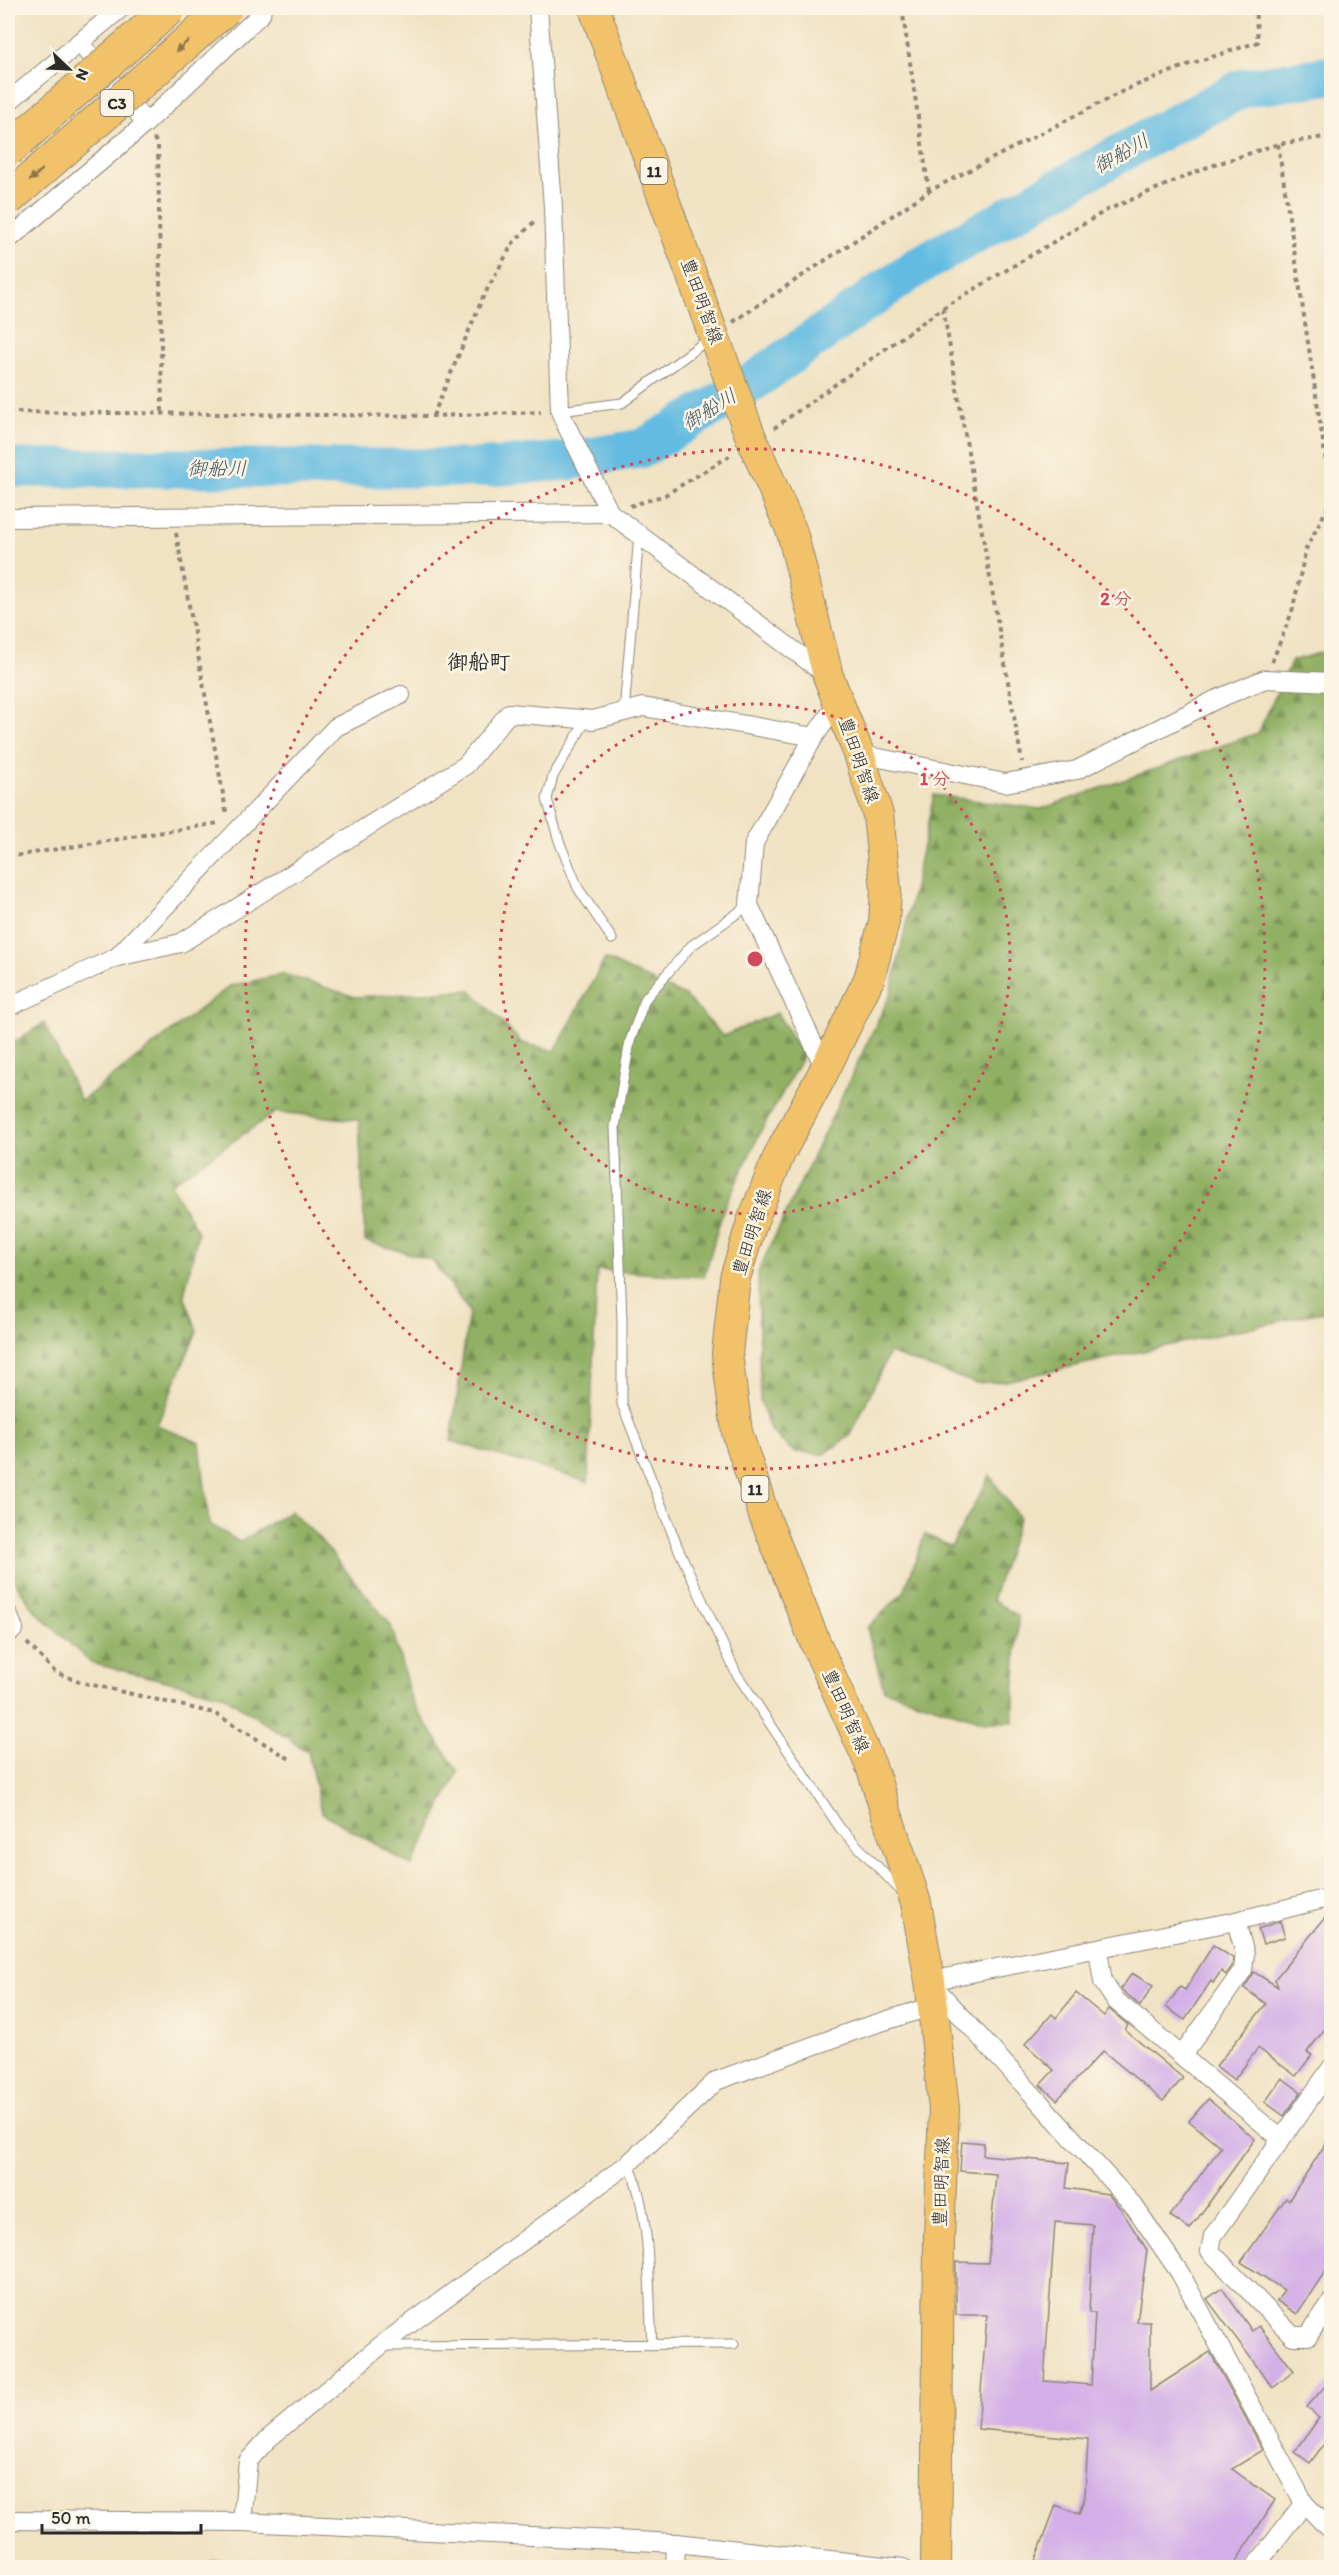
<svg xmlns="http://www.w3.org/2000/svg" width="1339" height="2575" font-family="Itim,'Klee One',sans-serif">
  <defs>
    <pattern id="forest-firs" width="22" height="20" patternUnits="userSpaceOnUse" patternTransform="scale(1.5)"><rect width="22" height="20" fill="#90b063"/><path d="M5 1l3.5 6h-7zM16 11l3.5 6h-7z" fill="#768f52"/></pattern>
  </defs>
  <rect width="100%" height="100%" fill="#fcf5e5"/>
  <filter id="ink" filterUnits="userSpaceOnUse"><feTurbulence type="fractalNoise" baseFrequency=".0167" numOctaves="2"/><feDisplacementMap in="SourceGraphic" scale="12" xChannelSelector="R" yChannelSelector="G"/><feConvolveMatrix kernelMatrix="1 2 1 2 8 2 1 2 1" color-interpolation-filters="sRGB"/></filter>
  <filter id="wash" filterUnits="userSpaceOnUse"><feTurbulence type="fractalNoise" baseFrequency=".008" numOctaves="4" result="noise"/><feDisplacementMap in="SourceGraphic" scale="24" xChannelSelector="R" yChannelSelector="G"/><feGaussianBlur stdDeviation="1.35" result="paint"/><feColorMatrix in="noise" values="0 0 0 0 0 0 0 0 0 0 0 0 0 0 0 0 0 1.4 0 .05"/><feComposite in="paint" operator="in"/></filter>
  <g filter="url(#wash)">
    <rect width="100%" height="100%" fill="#f0e2c3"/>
    <g fill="url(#forest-firs)" stroke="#5e6e47" stroke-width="1.5">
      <polygon points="1331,650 1331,1310 1006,1381 975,1383 889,1353 851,1435 825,1454 794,1452 770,1430 760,1400 758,1272 891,993 934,795 1041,809 1258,733 1292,661"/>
      <polygon points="605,959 685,996 723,1036 777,1013 803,1056 760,1133 723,1210 704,1277 597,1270 588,1482 451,1441 469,1311 432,1260 365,1241 359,1120 276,1112 170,1184 198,1232 184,1295 197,1331 157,1425 200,1443 209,1524 240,1542 290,1511 317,1536 391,1625 412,1702 458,1772 412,1866 321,1812 308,1752 221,1694 91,1663 36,1612 8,1572 8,1046 44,1023 81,1101 230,986 284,974 355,997 471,990 522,1043 555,1051"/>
      <polygon points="990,1476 1019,1518 992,1600 1018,1616 1013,1722 985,1722 884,1690 867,1628 904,1592 925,1534 951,1547"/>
      <polygon points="213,2560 414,2566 414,2567 204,2567"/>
    </g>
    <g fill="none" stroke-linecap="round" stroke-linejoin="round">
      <polyline stroke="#64bbe1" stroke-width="39" points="8,468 477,468 567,461 643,448 744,388 918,266 1159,132 1243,88 1332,75"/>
    </g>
    <g id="blocks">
      <g fill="#d3afe7" fill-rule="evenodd">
        <polygon points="1332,1909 1332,2020 1307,2052 1312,2055 1296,2076 1258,2048 1234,2080 1216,2066 1266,2004 1244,1988 1254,1972 1278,1987 1275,1979"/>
        <polygon points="1280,1921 1285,1937 1263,1944 1258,1929"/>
        <polygon points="1213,1945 1233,1958 1232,1966 1226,1975 1221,1971 1213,1983 1211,1981 1185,2020 1166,2007 1180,1987 1185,1990"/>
        <polygon points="1132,1973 1153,1986 1140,2006 1121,1989"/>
        <polygon points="1076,1993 1104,2016 1109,2009 1128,2025 1125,2030 1183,2078 1163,2101 1103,2051 1057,2100 1040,2085 1054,2070 1025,2044 1052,2014 1056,2018"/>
        <polygon points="1282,2078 1301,2092 1284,2116 1265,2102"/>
        <polygon points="1208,2099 1255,2139 1190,2229 1170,2216 1221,2147 1189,2121"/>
        <polygon points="1332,2134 1332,2261 1297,2314 1277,2301 1284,2290 1241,2262 1286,2198 1289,2200"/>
        <path d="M962,2141L984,2143L983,2155L1069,2163L1066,2188L1108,2194L1120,2208L1147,2250L1137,2322H1150V2391L1210,2352L1263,2450L1232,2469L1275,2500L1232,2568H1050L1035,2561L1056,2505L1079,2514L1085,2496L1088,2439L978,2429L987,2315H956V2262L988,2263L996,2174L960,2171ZM1055,2222L1093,2225L1089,2313H1095L1091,2385L1044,2381Z"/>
        <polygon points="1222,2288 1252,2331 1259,2326 1294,2371 1273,2388 1207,2299"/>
        <polygon points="1332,2378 1332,2433 1310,2463 1295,2452 1319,2418 1307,2407"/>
      </g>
    </g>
  </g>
  <g filter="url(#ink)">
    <use href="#blocks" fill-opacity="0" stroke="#8e8677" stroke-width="1.5"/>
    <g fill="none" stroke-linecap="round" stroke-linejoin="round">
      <g stroke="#8e8677" stroke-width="11">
        <g id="lane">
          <polyline points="560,411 622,403 710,338"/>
          <polyline points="624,712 639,535"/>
          <polyline points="587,719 553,776 547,799 559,841 578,888 612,939"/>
          <polyline points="749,905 691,946 645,999 630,1041 615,1127 622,1321 622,1404 678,1548 736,1673 840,1828 903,1893"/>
          <path d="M629,2163C652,2219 648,2285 652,2345"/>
          <polyline points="386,2346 734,2344"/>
        </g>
      </g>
      <g stroke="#8e8677" stroke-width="20">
        <g id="street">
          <polyline points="538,8 553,207 560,411 565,423 610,513 828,676"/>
          <polyline points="79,42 146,123"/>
          <polyline points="8,102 121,8"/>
          <polyline points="8,240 146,123 261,14 262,8"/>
          <polyline points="8,518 610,513"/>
          <polyline points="859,754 1005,783 1077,770 1215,700 1265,679 1332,682"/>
          <polyline points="117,957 336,727 401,695"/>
          <polyline points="8,1007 117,957 181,943 466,765 509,713 593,720 643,707 814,737"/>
          <polyline points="825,1069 749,905 754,843 814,737 839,701"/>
          <polyline points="8,1614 14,1629 8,1634"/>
          <polyline points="1098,1950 1103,1982 1115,2000 1280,2138"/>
          <polyline points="930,1981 1236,1921 1332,1897"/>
          <polyline points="931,1983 1134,2206 1180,2273 1304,2503 1332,2532"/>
          <polyline points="1183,2054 1243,1970 1245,1954 1236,1921"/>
          <polyline points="1332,2067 1213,2236 1210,2251 1293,2336 1308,2336 1332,2301"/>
          <polyline points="8,2520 242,2522 676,2543 903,2568"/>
          <polyline points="242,2522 248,2461 268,2439 380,2346 629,2163 716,2081 862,2028 933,2006"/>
          <polyline points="675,2568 676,2543"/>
          <polyline points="1254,2568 1304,2503"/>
        </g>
      </g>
      <g stroke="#8e8677" stroke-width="32">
        <polyline id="primary" points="594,8 750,435 792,532 828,676 859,754 878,815 886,890 884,922 869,979 821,1077 780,1153 752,1222 735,1278 727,1354 737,1432 764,1515 815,1642 871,1766 916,1903 930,1981 944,2109 939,2237 936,2568"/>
      </g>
      <g stroke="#8e8677" stroke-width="4" stroke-dasharray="4.5 4.5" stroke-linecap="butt">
        <polyline points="902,8 929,191"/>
        <polyline points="1256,11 1262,8"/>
        <polyline points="154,138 158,146 162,412"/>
        <polyline points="1278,144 1332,501"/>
        <polyline points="943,308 1022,762"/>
        <polyline points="733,322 929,191 1127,89 1190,64 1258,42 1255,8"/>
        <polyline points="8,412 433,416 541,412"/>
        <polyline points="433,416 483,297 513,243 534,222"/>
        <polyline points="774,428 943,308 1107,210 1205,168 1278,144 1332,136"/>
        <polyline points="630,506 665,495 733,454"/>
        <polyline points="176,533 227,816"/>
        <polyline points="1272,662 1292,612 1306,549 1331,501"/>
        <polyline points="8,857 219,823"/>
        <polyline points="27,1643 55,1672 80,1682 214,1713 290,1759"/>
      </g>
      <use href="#lane" stroke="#fff" stroke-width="9"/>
      <use href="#street" stroke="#fff" stroke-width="18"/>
      <use href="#primary" stroke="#f2c26a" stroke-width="30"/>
      <g stroke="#8e8677" stroke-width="35" stroke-linecap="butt">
        <g id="highway-bridge">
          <polyline points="8,150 170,8"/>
          <polyline points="8,199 226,8"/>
        </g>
      </g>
      <use href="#highway-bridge" stroke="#f2c26a" stroke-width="33"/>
    </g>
    <defs><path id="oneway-solid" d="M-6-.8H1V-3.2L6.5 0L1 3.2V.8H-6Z" transform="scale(1.5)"/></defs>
    <g fill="#8e764a">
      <use href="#oneway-solid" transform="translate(182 46) rotate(139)"/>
      <use href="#oneway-solid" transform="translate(36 175) rotate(139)"/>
    </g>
  </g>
  <g fill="none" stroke="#d1495b" stroke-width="3" stroke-dasharray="3 6">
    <circle cx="755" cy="959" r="255"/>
    <circle cx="755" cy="959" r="510"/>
  </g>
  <g text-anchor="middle" stroke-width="5" stroke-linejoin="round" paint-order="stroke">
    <g fill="#fcf5e5" stroke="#6a6863" stroke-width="1.5">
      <rect x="100.5" y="90" width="33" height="26" rx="4.5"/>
      <rect x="640.5" y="158" width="27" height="26" rx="4.5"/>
      <rect x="741.5" y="1476" width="27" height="26" rx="4.5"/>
    </g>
    <g font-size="16" font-weight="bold" fill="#2b2b2b">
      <text x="117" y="109">C3</text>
      <text x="654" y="177">11</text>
      <text x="755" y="1495">11</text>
    </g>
    <g font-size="18" fill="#2b2b2b" stroke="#fcf5e5">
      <text transform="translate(702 301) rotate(70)" y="6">豊田明智線</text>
      <text transform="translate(859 760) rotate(71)" y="6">豊田明智線</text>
      <text transform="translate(752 1232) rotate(-72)" y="6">豊田明智線</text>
      <text transform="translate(846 1711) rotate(66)" y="6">豊田明智線</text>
      <text transform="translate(941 2182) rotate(-88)" y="6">豊田明智線</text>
    </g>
    <g font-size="20" font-style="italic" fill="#3c5662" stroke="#fcf5e5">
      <text transform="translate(1121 153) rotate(-29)" y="7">御船川</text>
      <text transform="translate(709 409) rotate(-31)" y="7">御船川</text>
      <text x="217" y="475">御船川</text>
    </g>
    <g font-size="21" font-weight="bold" fill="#2b2b2b" stroke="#fcf5e5">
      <text x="479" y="669">御船町</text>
    </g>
  </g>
  <circle cx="755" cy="959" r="9" fill="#d1495b" stroke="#fcf5e5" stroke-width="3"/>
  <g font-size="18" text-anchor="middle" font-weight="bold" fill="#d1495b" stroke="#fcf5e5" stroke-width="5" stroke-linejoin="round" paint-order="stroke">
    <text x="1116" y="605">2 分</text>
    <text x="935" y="785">1 分</text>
  </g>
  <rect width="1339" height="2575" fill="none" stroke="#fcf5e5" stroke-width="30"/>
  <g transform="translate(69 69) rotate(113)" stroke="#fcf5e5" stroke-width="4.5" paint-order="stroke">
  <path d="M0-4.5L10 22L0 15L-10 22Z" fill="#2b2b2b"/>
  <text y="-9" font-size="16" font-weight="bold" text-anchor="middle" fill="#2b2b2b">N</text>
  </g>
  <path d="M42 2524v9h159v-9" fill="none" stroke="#2b2b2b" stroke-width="3"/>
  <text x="51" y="2524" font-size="18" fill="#2b2b2b" stroke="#fcf5e5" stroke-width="4.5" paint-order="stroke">50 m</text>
</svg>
